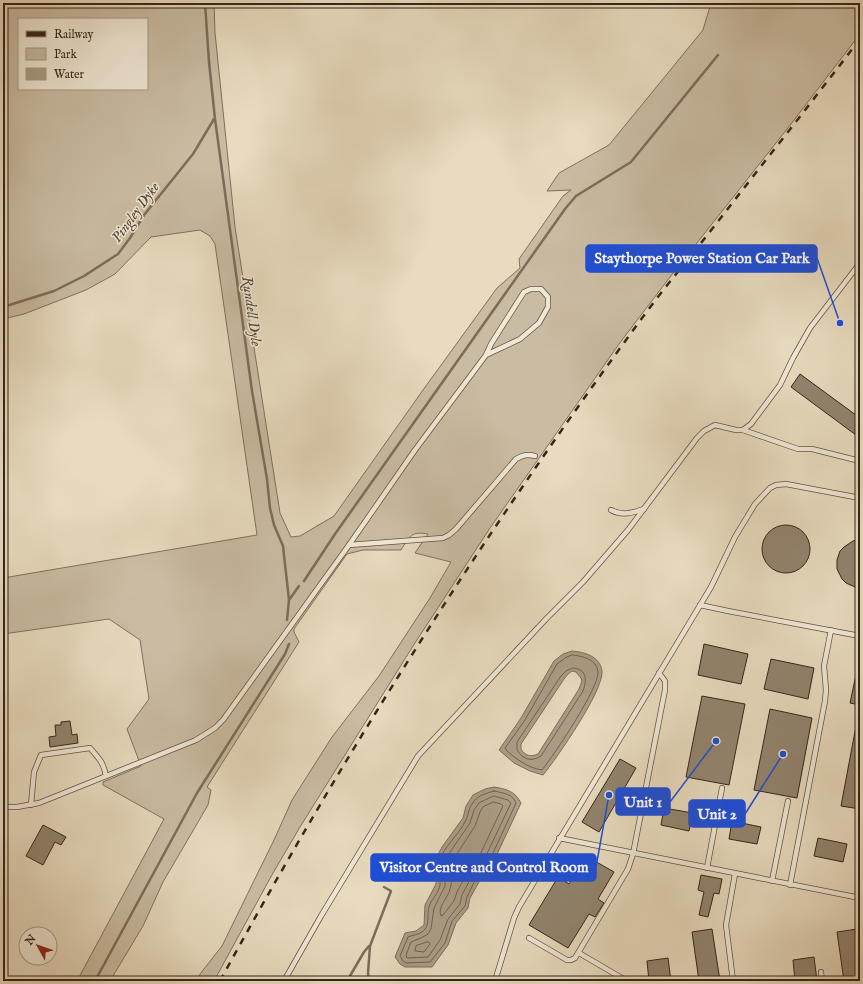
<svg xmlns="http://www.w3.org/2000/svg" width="863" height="984" font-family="'IM FELL English',serif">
  <rect width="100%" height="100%" fill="#e8dbbf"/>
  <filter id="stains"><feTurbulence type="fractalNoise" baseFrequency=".005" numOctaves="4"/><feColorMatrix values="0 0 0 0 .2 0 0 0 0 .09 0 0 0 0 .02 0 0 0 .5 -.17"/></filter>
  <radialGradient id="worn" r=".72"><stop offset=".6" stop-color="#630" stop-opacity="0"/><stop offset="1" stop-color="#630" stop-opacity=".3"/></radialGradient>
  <path fill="#cabca3" stroke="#80705e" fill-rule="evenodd" d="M3,3H214L215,33L235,227L280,513L291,537L300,536L334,516L423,390L497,288L520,268L519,259L563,196L571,190L547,191L559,173L609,145L703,30L711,3H860V34L791,124L670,277L619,344L490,528L413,646L300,827L273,873L214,981H198L200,974L222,946L274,840L292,800L332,737L379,676L430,598L451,562L415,553L428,534C411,531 410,536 401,550H363L347,554L294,629V632L299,642L207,787L211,790L208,805L163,882L143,926L110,981H77L164,819L103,785V782L141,766L127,729L149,699L140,640L109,619L3,634V578L257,535L215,244L210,236L200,230L151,237L115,274L86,290L24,314L3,319ZM19,19H147V89H19Z"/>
  <g fill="#ab9d86" stroke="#7c6d5a" fill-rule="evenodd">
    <path d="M572,651C584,652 600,656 602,671C604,690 557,758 543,775L530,771L514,763L499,750L521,718L554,661L563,654ZM572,671L576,672L581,678L582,681L579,689L538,754C531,757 525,756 521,749V744L564,679L568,674Z"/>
    <path d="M494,787C506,789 515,791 521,803L491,867L480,880L470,898L468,908L456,923L448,945L432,967H405L400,964L395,957L405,933L416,931L424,925L425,905L436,884V876L433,870L434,862L442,847L463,818L466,806L473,795L485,789Z"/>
  </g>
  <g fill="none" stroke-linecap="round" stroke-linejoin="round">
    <g stroke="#70614f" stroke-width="1">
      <path d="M572,655C582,656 597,659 598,672C599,688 554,755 542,770C528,768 516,759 506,750L505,748L525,720L557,664L565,658Z"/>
      <path d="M573,668C587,669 587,680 583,691L541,756C532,762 523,760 517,750V742L561,676L566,671Z"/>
      <path d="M494,791C503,793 513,794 516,803L488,864L476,878L467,897L465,906L452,921L445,943L430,962L406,963L403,961L400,956L408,937C419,933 427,934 428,919C428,915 428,910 429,907C431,899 439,893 440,885C441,877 436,871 438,864C443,847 459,835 466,820C469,813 469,806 475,800C479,795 488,793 494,791Z"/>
      <polygon points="494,796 508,800 511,803 483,862 472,876 462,895 460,904 448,919 440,940 428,957 407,958 406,955 411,942 421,938 428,934 431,929 434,908 445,886 445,874 442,868 443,865 450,852 470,823 474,810 479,803"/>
      <path d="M494,802L501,804L503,806L478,859L467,873L457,892L454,901L443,915L441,916C437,907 448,898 450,889C453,882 450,873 449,866L475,826L480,812L483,807Z"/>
      <polygon points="427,942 429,942 430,944 424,952 415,951 416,946"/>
    </g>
    <g stroke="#7c6d5a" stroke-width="2.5">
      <polyline points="205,3 209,62 215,119 252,391 267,479 270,508 274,525 283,546 289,600 287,620"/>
      <polyline points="3,307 54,291 84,276 118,254 130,238 144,215 193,154 214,119"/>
      <polyline points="304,581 335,534 565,209 576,196 631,162 718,55"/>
      <polyline points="289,600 299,586"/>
      <polyline points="95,981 197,793 285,654 289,644"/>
      <polyline points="347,981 364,952 369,946"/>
      <polyline points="369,981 368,973 370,946 391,891 384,887"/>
    </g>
  </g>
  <g fill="#92846f" stroke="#352518">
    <polygon points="800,374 860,418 860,438 791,387"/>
    <circle cx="786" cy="549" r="24"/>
    <polygon points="860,539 860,587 855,587 846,583 842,579 837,569 837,560 840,551 844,547 853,541"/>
    <polygon points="704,644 748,654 741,684 698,675"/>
    <polygon points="771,659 814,668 808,699 764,689"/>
    <polygon points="857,670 860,671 860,705 850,703"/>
    <polygon points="702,696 745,704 729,785 686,777"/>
    <polygon points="770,709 812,718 797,798 754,790"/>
    <polygon points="70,721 72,735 77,734 78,743 50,747 49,737 56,736 55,725 61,725 61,722"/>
    <polygon points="856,726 860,726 860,809 841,806"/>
    <polygon points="620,759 636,768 599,832 582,822"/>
    <polygon points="664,808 693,813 689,831 661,825"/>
    <polygon points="732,821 761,827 757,844 729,839"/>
    <polygon points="43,825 66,837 61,845 55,842 43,865 26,856"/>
    <polygon points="818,838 847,844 843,862 814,856"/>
    <polygon points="586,856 614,872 598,899 604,903 595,917 589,914 568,948 529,925 558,877 569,884"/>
    <polygon points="701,875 722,879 719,894 714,893 708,917 699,915 704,892 698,890"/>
    <polygon points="712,929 720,981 699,981 692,932"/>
    <polygon points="857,929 860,947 860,981 844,981 837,932"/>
    <polygon points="814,957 817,981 795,981 793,960"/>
    <polygon points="668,958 671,981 649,981 647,961"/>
  </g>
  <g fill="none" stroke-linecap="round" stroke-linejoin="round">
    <g stroke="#625242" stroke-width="6">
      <g id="lane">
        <polyline points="743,430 798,449 812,449 860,461"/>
        <path d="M611,510C622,516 632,513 644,509"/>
        <path d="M349,545L443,538L449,535L456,529L516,459C523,455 527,454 535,456"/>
        <polyline points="700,605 728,611 860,636"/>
        <path d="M31,805L34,772L41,755L90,748C98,757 104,763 106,776"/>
        <polyline points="3,807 17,807 39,803 196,740 215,728 223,720 349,545 415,450 486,355 491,344 524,292 531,289 541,289 548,297 548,307 539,323 520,339 486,355"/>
        <polyline points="559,838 860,898"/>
        <polyline points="707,868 722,788"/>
        <polyline points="772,881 788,801"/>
        <polyline points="790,885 825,701 826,690 824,666 831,630"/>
        <polyline points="529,938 567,960 571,960 575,958 628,869 633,854 665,690 665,681 659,673"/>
        <polyline points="579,953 627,981"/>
        <polyline points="821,972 822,981"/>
        <polyline points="284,981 321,916 418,756 546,619 583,582 628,530 697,438 704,431 715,425 736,430 743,430 751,424 780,385 793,358 810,328 860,263"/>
        <polyline points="495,981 514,918 519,907 711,587 735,537 755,504 770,488 776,485 786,484 860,498"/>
        <polyline points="733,981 726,925 735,874"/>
      </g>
    </g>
    <use href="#lane" stroke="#f0e8d5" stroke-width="4.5"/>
    <path stroke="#352518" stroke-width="2.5" stroke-dasharray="7 7" stroke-linecap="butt" d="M220,981C347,748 490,524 648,310C669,282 691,256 712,229C761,166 811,103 860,39"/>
  </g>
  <g text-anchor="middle" stroke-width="3" stroke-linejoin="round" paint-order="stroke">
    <g font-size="15" font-style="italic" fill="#584939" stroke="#f0e8d5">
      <text transform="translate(135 212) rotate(-54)" y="5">Pingley Dyke</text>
      <text transform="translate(252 311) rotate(82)" y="5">Rundell Dyle</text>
    </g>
  </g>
  <path fill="none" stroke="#1d4ed8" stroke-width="1.5" d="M840 323L817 258M716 741L670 802M783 754L745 814M609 795L596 867"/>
  <g fill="#1d4ed8" stroke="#f0e8d5" stroke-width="1.5">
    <circle cx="840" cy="323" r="4"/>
    <circle cx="716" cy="741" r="4"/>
    <circle cx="783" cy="754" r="4"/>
    <circle cx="609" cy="795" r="4"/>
  </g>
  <g fill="#1d4ed8" stroke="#1d4ed8" stroke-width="1.5">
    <rect x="586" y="245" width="231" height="27" rx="4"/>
    <rect x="616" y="788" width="54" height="27" rx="4"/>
    <rect x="689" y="800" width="56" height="27" rx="4"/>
    <rect x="371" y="854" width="225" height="27" rx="4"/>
  </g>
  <g font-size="15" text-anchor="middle" font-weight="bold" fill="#fff">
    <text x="702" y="263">Staythorpe Power Station Car Park</text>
    <text x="643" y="807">Unit 1</text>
    <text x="717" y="819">Unit 2</text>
    <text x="484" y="872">Visitor Centre and Control Room</text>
  </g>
  <rect width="863" height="984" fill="none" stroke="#e8dbbf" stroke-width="16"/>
  <rect x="4" y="4" width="855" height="976" fill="none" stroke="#352518" stroke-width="2"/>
  <rect x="8" y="8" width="847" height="968" fill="none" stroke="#352518"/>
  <rect x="18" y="18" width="130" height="72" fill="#f0e8d5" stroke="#a59a89"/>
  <rect x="26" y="31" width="20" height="6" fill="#352518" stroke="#a59a89"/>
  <text x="54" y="38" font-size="12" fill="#352518">Railway</text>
  <rect x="26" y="48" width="20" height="12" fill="#cabca3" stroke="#a59a89"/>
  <text x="54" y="58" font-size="12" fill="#352518">Park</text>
  <rect x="26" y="68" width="20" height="12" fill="#ab9d86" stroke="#a59a89"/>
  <text x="54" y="78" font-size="12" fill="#352518">Water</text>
  <g transform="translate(38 946) rotate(310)"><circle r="19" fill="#f0e8d5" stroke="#a59a89"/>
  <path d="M0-3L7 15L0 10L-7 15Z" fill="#8f2418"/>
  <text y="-6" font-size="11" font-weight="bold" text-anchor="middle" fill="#352518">N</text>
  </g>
  <rect width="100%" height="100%" filter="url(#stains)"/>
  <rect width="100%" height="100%" fill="url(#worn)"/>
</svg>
